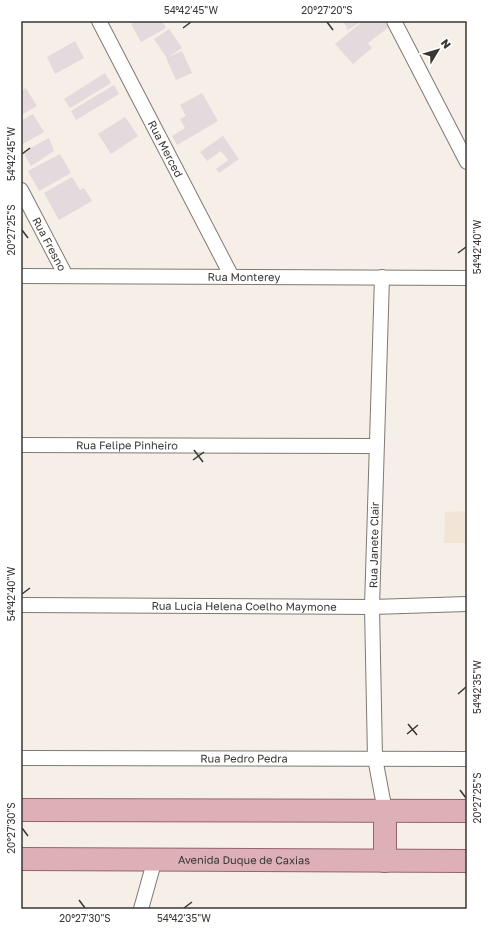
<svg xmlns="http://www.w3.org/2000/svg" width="488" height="930" font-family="'Golos Text',sans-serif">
  <rect width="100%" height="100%" fill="#f6efe7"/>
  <polygon fill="#f2e5d7" points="467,511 467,543 444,543 445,512"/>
  <g fill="#e4d9dc">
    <polygon points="137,21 162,21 166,28 141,42 131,24"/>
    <polygon points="343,21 362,21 348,30"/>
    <polygon points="363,21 384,21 389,27 368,43 372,48 353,64 335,44"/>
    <polygon points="169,29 182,48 167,58 154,39"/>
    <polygon points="75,41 84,58 55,74 47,57"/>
    <polygon points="182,51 192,73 176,80 166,58"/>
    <polygon points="105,73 111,83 70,108 64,99"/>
    <polygon points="114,85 119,94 76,120 71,111"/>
    <polygon points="26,88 37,106 21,115 21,91"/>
    <polygon points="202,93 218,121 177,145 172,136 185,128 180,119 186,116 180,105"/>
    <polygon points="33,114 44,132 21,145 21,121"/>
    <polygon points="125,117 138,136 111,154 98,134"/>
    <polygon points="223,136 239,159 219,173 216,169 228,160 221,151 207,161 200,152"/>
    <polygon points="49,138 54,151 31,166 23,152"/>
    <polygon points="60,154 71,173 39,191 28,171"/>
    <polygon points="72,177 80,190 84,188 92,201 59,220 44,193"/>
  </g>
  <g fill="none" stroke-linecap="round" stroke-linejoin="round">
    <g stroke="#807973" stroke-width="16">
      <g id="minor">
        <path id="s1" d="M99,21L232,277"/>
        <polyline points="394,21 467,162"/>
        <path id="s2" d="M21,190L66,276"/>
        <path id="s3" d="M21,276L467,278"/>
        <polyline points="382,277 372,607 375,758 385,811"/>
        <path id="s4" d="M21,445L376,446"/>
        <path id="s5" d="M21,605L372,607L467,604"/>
        <path id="s6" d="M21,758L467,759"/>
        <polyline points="141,909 155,859"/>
      </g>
    </g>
    <g stroke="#95636a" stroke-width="24">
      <g id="primary">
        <polyline points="21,810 467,811"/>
        <path id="s7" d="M21,859L467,861"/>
        <polyline points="385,861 385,811"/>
      </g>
    </g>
    <use href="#minor" stroke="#fff" stroke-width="14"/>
    <use href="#primary" stroke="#ddb0b7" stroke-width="22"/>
  </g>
  <path fill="none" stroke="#393633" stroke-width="1.5" d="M327,22L333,30M183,28L191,22M22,154L30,148M22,230L28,238M458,253L466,247M194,450L203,462M193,460L204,452M22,594L30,588M458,694L466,687M408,724L417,735M407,734L418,725M460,790L466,798M22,828L28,836M79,900L85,908M184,908L192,902"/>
  <g text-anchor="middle" stroke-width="3.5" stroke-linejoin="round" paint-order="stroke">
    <g font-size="11" fill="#393633" stroke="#fff">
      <text dy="4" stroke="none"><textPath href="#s1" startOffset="144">Rua Merced</textPath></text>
      <text dy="4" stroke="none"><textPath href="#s2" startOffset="61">Rua Fresno</textPath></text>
      <text dy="4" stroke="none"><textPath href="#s3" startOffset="223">Rua Monterey</textPath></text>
      <text dy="4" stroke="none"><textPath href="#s4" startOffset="106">Rua Felipe Pinheiro</textPath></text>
      <text transform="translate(374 545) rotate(-89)" y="4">Rua Janete Clair</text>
      <text dy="4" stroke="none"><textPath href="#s5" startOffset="223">Rua Lucia Helena Coelho Maymone</textPath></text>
      <text dy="4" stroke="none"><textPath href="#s6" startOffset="223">Rua Pedro Pedra</textPath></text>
      <text dy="4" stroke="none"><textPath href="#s7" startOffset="223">Avenida Duque de Caxias</textPath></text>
    </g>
  </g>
  <rect width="488" height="930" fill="none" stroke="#ffffff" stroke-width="44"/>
  <g transform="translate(438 50) rotate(52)" stroke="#ffffff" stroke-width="3" paint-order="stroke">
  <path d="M0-3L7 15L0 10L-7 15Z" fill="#393633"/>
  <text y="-6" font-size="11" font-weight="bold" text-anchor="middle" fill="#393633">N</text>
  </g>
  <rect x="22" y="22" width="444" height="886" fill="none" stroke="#393633" stroke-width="1.5"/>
  <g font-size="10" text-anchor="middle" fill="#393633">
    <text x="191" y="14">54°42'45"W</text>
    <text x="327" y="14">20°27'20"S</text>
    <text transform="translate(11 154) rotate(-90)" y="4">54°42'45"W</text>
    <text transform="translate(11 230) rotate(-90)" y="4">20°27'25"S</text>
    <text transform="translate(477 247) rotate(-90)" y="4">54°42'40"W</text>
    <text transform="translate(11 594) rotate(-90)" y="4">54°42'40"W</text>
    <text transform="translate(477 687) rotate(-90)" y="4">54°42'35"W</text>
    <text transform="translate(477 798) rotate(-90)" y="4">20°27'25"S</text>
    <text transform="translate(11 828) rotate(-90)" y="4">20°27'30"S</text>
    <text x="85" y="922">20°27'30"S</text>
    <text x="184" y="922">54°42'35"W</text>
  </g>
</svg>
